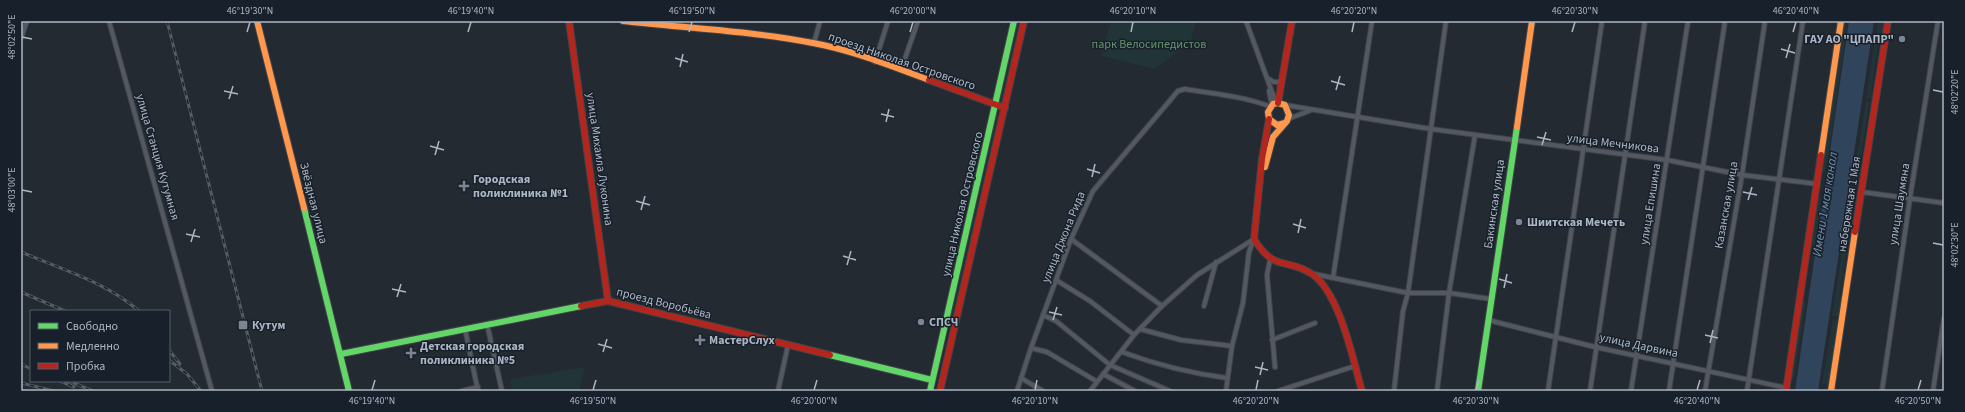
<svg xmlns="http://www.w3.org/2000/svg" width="1965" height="412" font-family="'Source Sans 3',sans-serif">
  <rect width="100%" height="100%" fill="#242a31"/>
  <g fill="#213437">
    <polygon points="1017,21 1021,21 1002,104 998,102"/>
    <polygon points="1111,21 1196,21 1191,40 1184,45 1185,47 1154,69 1101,56"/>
    <polygon points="1843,21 1848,21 1827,164 1825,170 1821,173"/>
    <polygon points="1878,21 1885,21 1883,34 1879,37 1871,94 1874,99 1866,98"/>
    <polygon points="1866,101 1873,102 1869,105 1860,165 1863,170 1861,177 1855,175 1855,168"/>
    <polygon points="996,114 998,114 999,116 952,324 950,325 948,323"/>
    <polygon points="1817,195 1820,198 1821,203 1814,250 1809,250"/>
    <polygon points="1853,200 1858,201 1856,213 1852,217 1840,294 1843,299 1840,317 1832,316 1849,207"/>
    <polygon points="1804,301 1806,301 1794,379 1790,379 1801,303"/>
    <polygon points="1833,319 1840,320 1829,385 1822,384"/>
    <polygon points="585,367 579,391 512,391 510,379"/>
  </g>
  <polygon fill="#30445b" points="1849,21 1874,21 1818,391 1795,391"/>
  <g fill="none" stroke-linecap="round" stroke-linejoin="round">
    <g stroke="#40444a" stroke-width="6">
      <g id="street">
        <polyline points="109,21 212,391"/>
        <polyline points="1246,21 1276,103"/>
        <polyline points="21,38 27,21"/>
        <polyline points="814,43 820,21"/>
        <polyline points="875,62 888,21"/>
        <polyline points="901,70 918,21"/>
        <polyline points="1267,78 1274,82 1282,82"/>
        <polyline points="1269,91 1272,105"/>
        <polyline points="1285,105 1431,129 1667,160 1742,175 1818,184"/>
        <polyline points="1288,119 1309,111"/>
        <polyline points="1862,192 1944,203"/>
        <polyline points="1071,239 1162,306"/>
        <polyline points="1270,260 1267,275 1275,367"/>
        <polyline points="1314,274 1408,293 1449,293 1491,299"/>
        <polyline points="1333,278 1372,21"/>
        <polyline points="1056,280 1090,301 1134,335"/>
        <polyline points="1204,306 1216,262"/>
        <polyline points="1043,315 1056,321 1110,365 1170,391"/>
        <polyline points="1488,320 1595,347 1787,388"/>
        <polyline points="487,324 502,391"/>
        <polyline points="465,329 478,391"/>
        <polyline points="1140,329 1181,340 1232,346"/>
        <polyline points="1272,340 1315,323"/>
        <polyline points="1031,348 1047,352 1096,381"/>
        <path d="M1122,352C1157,365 1189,373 1227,378"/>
        <polyline points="1103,374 1135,391"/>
        <polyline points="1021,378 1043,391"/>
        <polyline points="462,391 478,387"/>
        <polyline points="778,391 788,345"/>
        <path d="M1017,391L1031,348L1071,239L1093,191L1178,91L1185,89C1213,94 1244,96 1271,107"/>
        <polyline points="1090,391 1134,335 1162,306 1197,275 1254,239"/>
        <polyline points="1226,391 1232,346 1243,303 1249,252 1254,239"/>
        <polyline points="1278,391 1355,366"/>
        <polyline points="1394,391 1403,311 1408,293 1446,21"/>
        <polyline points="1437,391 1449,293 1475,135"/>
        <polyline points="1548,391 1602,21"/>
        <polyline points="1590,391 1645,21"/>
        <polyline points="1631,391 1688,21"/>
        <polyline points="1669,391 1725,21"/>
        <polyline points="1705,391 1742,175 1765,21"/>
        <polyline points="1747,391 1803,21"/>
        <polyline points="1882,391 1910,198 1938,21"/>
        <polyline points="1933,391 1944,318"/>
      </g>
    </g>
    <g stroke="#40444a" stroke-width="8">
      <g id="fast">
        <polyline points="304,208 349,391"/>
        <polyline points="341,354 581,306"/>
        <polyline points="830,355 932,380"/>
        <polyline points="930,391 1014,21"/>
        <polyline points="1478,391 1517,127"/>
      </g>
    </g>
    <g stroke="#40444a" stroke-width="8">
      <g id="slow">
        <polyline points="257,21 304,208"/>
        <path d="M623,21C686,28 751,31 813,43C852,50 891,66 929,80"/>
        <polyline points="1517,127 1532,21"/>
        <polyline points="1821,155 1841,21"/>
        <polyline points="1265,167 1273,137 1287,121 1289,115 1285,105 1278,103 1273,104 1268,112 1269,119 1277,125 1285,123"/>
        <polyline points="1831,391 1855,232"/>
      </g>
    </g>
    <g stroke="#40444a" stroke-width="8">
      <g id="jam">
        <polyline points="569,21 608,301"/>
        <polyline points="929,80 1005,108"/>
        <polyline points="1278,103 1292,21"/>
        <path d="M1269,119L1262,159L1254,239C1275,273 1287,257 1312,274C1340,293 1353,360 1362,391"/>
        <polyline points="1855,232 1888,21"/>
        <polyline points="581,306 608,301 830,355"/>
        <polyline points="940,391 1024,21"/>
        <polyline points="1786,391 1821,155"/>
      </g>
    </g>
    <use href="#street" stroke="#545860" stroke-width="4"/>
    <use href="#fast" stroke="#63d668" stroke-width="6"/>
    <use href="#slow" stroke="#ff974d" stroke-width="6"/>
    <use href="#jam" stroke="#b3261e" stroke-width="6"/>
    <g stroke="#575c62" stroke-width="3">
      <g id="rail">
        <polyline points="167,21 262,391"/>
        <path d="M21,252C61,269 106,282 139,311"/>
        <polyline points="21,292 65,311"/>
        <polyline points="169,350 180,364"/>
        <polyline points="169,360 187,374 201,391"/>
        <polyline points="21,364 31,369"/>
        <polyline points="60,381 74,387"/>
        <polyline points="69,381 93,391"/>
        <polyline points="21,383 54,391"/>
      </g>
    </g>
    <use href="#rail" stroke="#18212b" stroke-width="1.5" stroke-dasharray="4.5" stroke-linecap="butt"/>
  </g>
  <path fill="none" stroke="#acb6c4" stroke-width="1.5" d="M247,32L250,22M468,32L471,22M689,32L692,22M910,32L913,22M1131,32L1133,22M1352,32L1354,22M1572,32L1575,22M1793,32L1796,22M22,37L32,39M1781,49L1795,53M675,58L688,62M1786,58L1790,44M680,67L683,54M1331,81L1345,85M1336,90L1340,76M1933,90L1943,92M224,91L238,94M229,99L233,86M881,114L894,117M886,122L889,109M1537,137L1551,140M1542,145L1546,132M430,146L444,150M435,155L439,141M1087,169L1100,173M1092,177L1095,164M22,190L32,192M1743,192L1757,195M1748,200L1752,187M636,201L650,205M641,210L645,196M1293,224L1306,228M1298,233L1301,219M186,234L200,237M191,242L195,229M1933,243L1943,245M843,256L856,260M847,265L851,251M1499,279L1512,283M1504,288L1507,274M392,289L406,292M397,297L401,284M1049,312L1062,315M1053,320L1057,307M1705,335L1718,338M1710,343L1713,330M598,344L612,348M603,352L607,339M1255,367L1268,370M1260,375L1263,362M372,390L375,380M593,390L596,380M814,390L817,380M1035,390L1037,380M1256,390L1258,380M1476,390L1479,380M1697,390L1700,380M1918,390L1921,380"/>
  <g fill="#7c8591" stroke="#18212b" stroke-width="1.5">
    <circle cx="1902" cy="39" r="4"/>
    <path d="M462 180h4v4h4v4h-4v4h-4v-4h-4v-4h4z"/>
    <circle cx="1519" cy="222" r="4"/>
    <circle cx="921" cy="322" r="4"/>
    <rect x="238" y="320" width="10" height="10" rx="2"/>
    <path d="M698 334h4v4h4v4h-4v4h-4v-4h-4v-4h4z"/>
    <path d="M409 347h4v4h4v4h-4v4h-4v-4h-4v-4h4z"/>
  </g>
  <g text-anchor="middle" stroke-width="3" stroke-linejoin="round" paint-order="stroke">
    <g font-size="12" font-weight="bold" fill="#acb6c4" stroke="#18212b" text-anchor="start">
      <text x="1894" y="43" text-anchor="end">ГАУ АО "ЦПАПР"</text>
      <text x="473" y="183">Городская<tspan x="473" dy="14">поликлиника №1</tspan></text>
      <text x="1527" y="226">Шиитская Мечеть</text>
      <text x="929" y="326">СПСЧ</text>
      <text x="252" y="329">Кутум</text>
      <text x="709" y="344">МастерСлух</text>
      <text x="420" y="350">Детская городская<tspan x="420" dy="14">поликлиника №5</tspan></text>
    </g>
    <g font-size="12" fill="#63956c" stroke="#18212b">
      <text x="1149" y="48">парк Велосипедистов</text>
    </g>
    <g font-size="12" fill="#acb6c4" stroke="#18212b">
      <text transform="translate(902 61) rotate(19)" y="4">проезд Николая Островского</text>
      <text transform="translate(1613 143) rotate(7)" y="4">улица Мечникова</text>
      <text transform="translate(158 157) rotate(74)" y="4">улица Станция Кутумная</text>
      <text transform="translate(600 159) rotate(82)" y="4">улица Михаила Луконина</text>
      <text transform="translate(314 203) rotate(76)" y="4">Звёздная улица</text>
      <text transform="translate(962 204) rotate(-77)" y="4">улица Николая Островского</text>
      <text transform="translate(1494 204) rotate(-82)" y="4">Бакинская улица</text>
      <text transform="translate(1650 204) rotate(-81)" y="4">улица Епишина</text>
      <text transform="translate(1849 204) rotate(-81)" y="4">набережная 1 Мая</text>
      <text transform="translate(1899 204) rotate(-81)" y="4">улица Шаумяна</text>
      <text transform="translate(1726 205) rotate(-80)" y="4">Казанская улица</text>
      <text transform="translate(1063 237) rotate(-68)" y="4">улица Джона Рида</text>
      <text transform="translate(664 303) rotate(14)" y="4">проезд Воробьёва</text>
      <text transform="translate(1639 345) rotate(12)" y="4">улица Дарвина</text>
    </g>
    <g font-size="13" font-style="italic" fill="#738fae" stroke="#18212b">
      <text transform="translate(1824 204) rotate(-81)" y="5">Имени 1 мая канал</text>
    </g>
  </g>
  <rect width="1965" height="412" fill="none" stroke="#18212b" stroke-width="44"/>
  <rect x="30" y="310" width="140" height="72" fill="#18212b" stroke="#535d68"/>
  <rect x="38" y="323" width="20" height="6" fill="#63d668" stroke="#535d68"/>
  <text x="66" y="330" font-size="12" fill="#acb6c4">Свободно</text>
  <rect x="38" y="343" width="20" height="6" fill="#ff974d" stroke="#535d68"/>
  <text x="66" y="350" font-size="12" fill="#acb6c4">Медленно</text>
  <rect x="38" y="363" width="20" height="6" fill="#b3261e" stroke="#535d68"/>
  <text x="66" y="370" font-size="12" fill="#acb6c4">Пробка</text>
  <rect x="22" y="22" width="1921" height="368" fill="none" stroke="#acb6c4" stroke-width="1.5"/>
  <g font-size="10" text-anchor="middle" fill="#acb6c4">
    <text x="250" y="14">46°19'30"N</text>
    <text x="471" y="14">46°19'40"N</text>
    <text x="692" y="14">46°19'50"N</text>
    <text x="913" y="14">46°20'00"N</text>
    <text x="1133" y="14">46°20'10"N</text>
    <text x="1354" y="14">46°20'20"N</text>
    <text x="1575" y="14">46°20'30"N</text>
    <text x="1796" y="14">46°20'40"N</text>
    <text transform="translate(11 37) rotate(-90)" y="4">48°02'50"E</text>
    <text transform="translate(1954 92) rotate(-90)" y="4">48°02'20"E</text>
    <text transform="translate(11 190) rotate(-90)" y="4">48°03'00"E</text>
    <text transform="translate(1954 245) rotate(-90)" y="4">48°02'30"E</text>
    <text x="372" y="404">46°19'40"N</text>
    <text x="593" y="404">46°19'50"N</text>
    <text x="814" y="404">46°20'00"N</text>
    <text x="1035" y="404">46°20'10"N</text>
    <text x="1256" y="404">46°20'20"N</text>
    <text x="1476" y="404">46°20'30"N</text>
    <text x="1697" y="404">46°20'40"N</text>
    <text x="1918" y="404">46°20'50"N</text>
  </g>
</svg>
